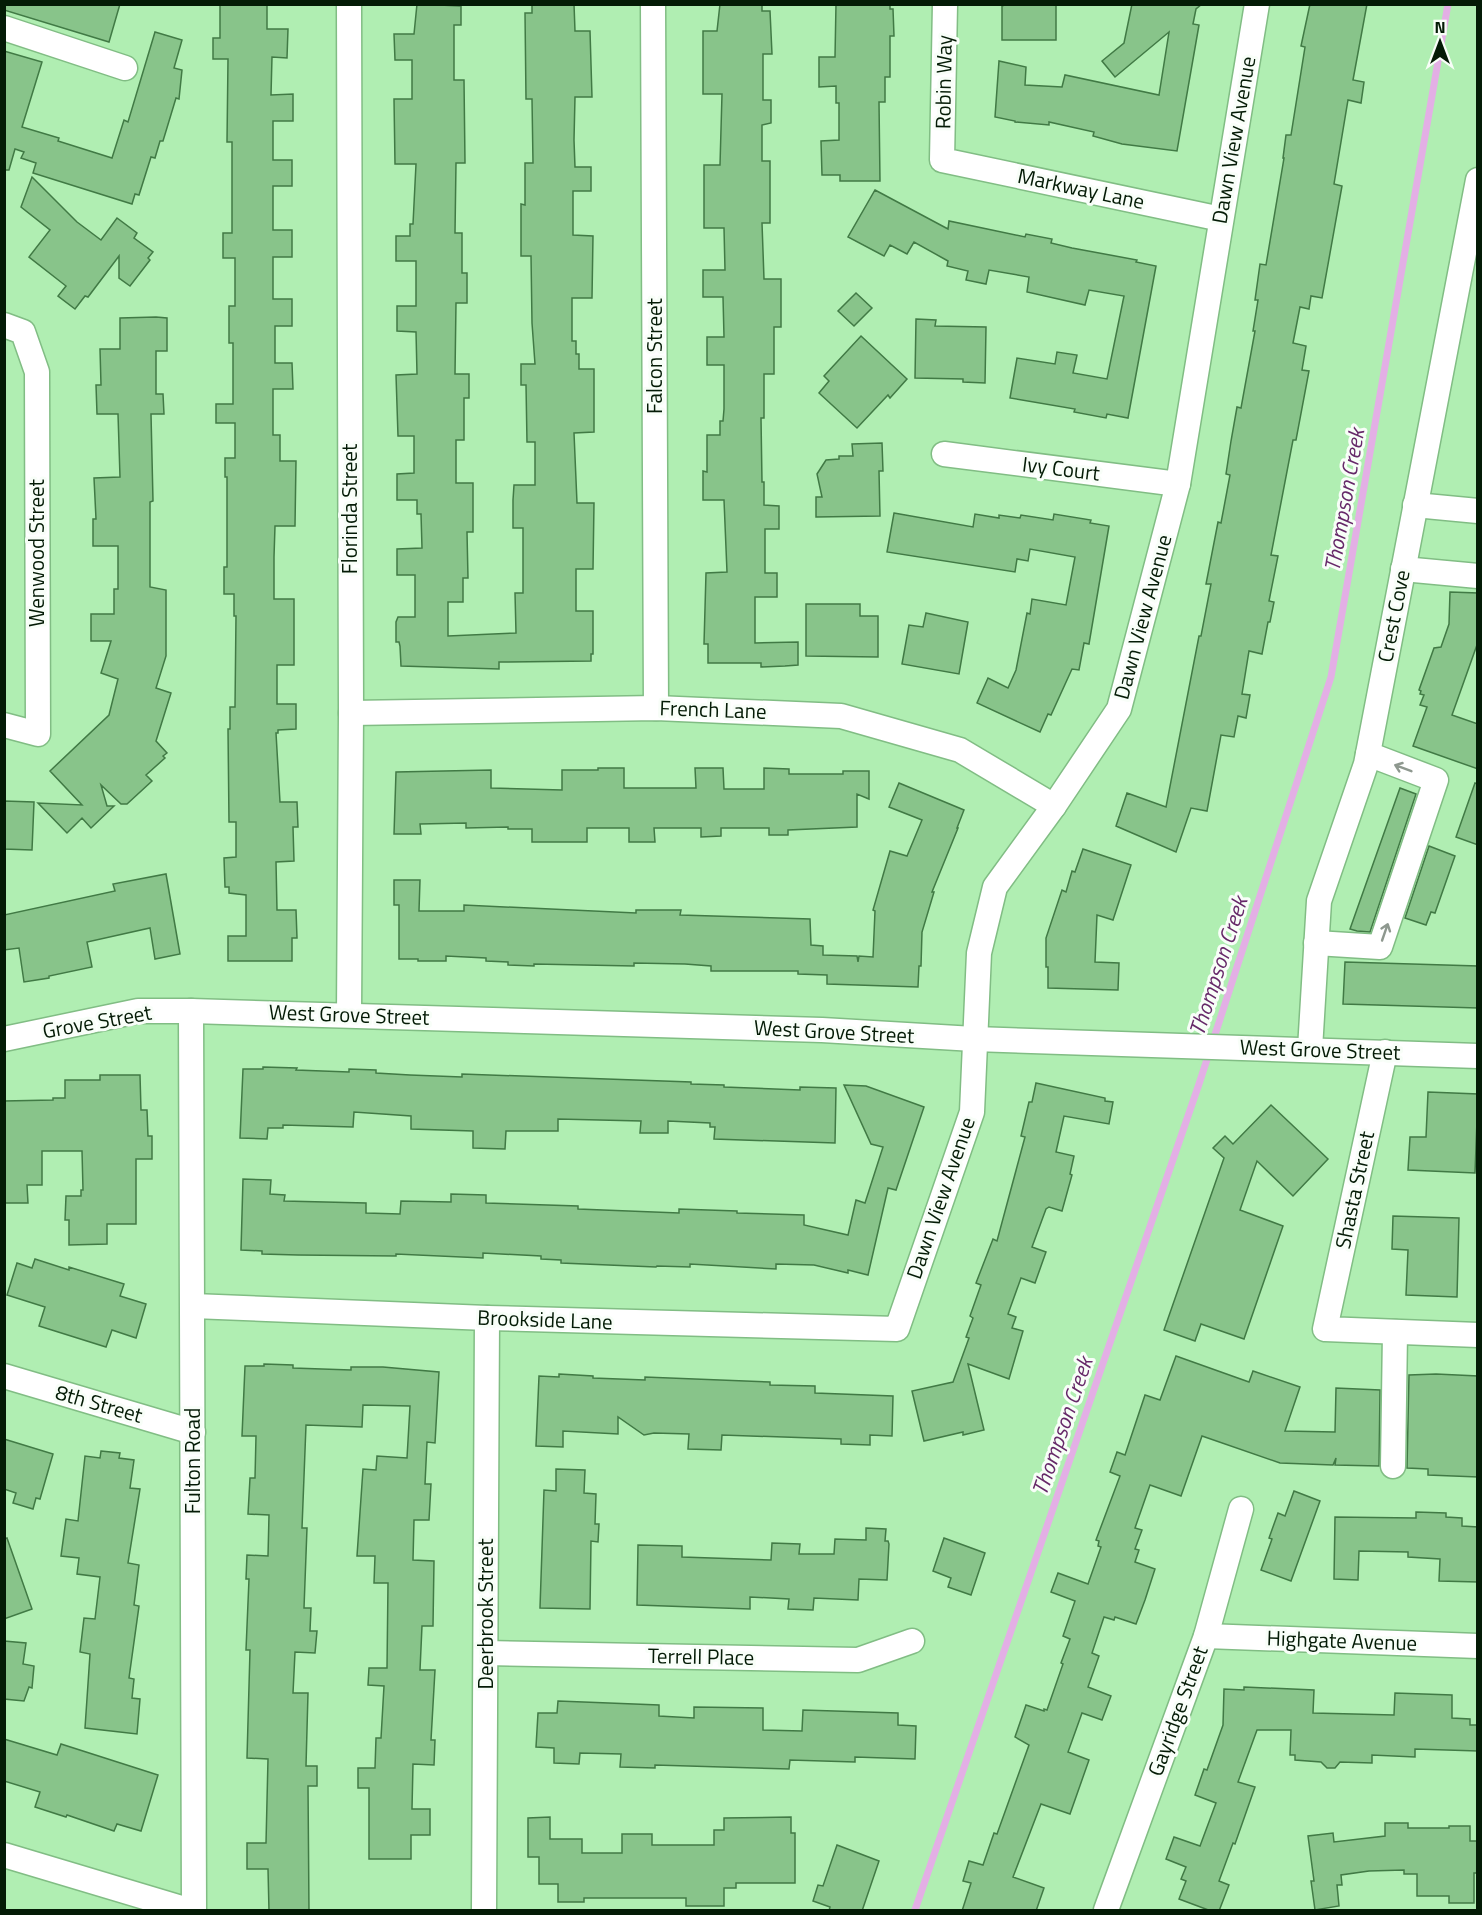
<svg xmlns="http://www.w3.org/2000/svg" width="1482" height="1915" viewBox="0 0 1482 1915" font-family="'Titillium Web',sans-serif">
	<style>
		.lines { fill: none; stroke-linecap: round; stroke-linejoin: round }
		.stream { stroke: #e3afe5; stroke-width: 7 }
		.building { fill: #88c48a; stroke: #417a45; stroke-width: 1.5 }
		.minor-casing { stroke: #81bd84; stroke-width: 27 }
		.minor { stroke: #fff; stroke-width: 24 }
		.oneway { stroke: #8e988f }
		.labels { text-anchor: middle; stroke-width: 6; stroke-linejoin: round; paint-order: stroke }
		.street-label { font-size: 21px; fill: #041b06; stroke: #f8fef8 }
		.water-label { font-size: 22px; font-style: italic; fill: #662969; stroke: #f8fef8 }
	</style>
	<rect width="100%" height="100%" fill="#b0eeb2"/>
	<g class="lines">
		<polyline class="stream" points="915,1910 1199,1084 1331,677 1448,4"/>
	</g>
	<g class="building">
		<polygon points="4,4 120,4 109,42 4,10"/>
		<polygon points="220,4 267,4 267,29 288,29 287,58 272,57 271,95 293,94 293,121 273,121 273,160 292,160 292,186 273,186 273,230 292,230 292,257 273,257 273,299 292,299 292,326 275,326 275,363 292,363 293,389 273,389 273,435 280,435 280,461 296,461 295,526 275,526 274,557 274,599 294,599 294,665 277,665 277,704 296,704 296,729 278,730 278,733 276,733 280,802 297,802 298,827 293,827 294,861 276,862 277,910 296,910 297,938 292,938 292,961 228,961 228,936 246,936 246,895 229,893 229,887 225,887 224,858 236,857 236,822 229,822 228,729 230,729 230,707 235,707 236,616 234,616 234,594 224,594 224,567 227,567 227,477 225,477 225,458 235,458 235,423 216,423 216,404 233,404 233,343 229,343 229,306 235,306 235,258 223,258 223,233 232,233 232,142 227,142 228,59 213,59 213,38 220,38"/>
		<polygon points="417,4 461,6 461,25 454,25 454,80 464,80 465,163 456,163 455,233 462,233 462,273 467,273 467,303 456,303 455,374 469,374 469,398 464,398 464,440 456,440 456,483 473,483 473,532 467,532 468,578 463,578 463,602 448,602 448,636 516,633 515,593 523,593 523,528 513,528 513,500 514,485 535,485 535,442 527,442 526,385 521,385 521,364 535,364 532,323 531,256 521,256 521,204 525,205 525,163 533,163 532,99 526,99 525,13 532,13 532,4 574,4 575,31 590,31 592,97 575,97 574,140 575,167 591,167 591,191 573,191 573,235 593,236 592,298 572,298 572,341 576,341 576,354 579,354 579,369 594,369 594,432 574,433 577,503 594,503 593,569 576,569 576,611 593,611 593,654 591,654 591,661 499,662 499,669 401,666 400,646 399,642 396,642 396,622 398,617 415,617 415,575 397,575 397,549 422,548 421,514 417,514 417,500 397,500 397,474 414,473 414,436 398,436 396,375 417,374 416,332 397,331 397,306 416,306 416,261 396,261 396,236 410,236 410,224 413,224 416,164 395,164 394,99 412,99 412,60 395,60 394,34 414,34"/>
		<polygon points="720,4 762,4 762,11 770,11 772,54 763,54 763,100 771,100 771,123 762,125 762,161 770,161 770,223 762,223 764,279 781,279 781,327 774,327 774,374 764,374 764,418 761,418 762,482 764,482 764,505 779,506 779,529 765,529 765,573 777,573 777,597 755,597 755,643 798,642 798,665 785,666 761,667 761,663 708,663 708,644 704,644 706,573 727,572 724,500 703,500 703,471 707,472 707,435 720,435 720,421 723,421 724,409 724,365 707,365 707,337 724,337 723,297 703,297 703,270 725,270 724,228 704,228 704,165 720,165 722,94 703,94 703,31 717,31"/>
		<polygon points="836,4 890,4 890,9 893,9 894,36 890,36 890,77 885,77 885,102 879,102 880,181 840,181 840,175 822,175 821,141 839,140 839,103 836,103 836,86 819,87 819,57 835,57"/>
		<polygon points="1007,4 1056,4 1056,40 1002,40 1002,6"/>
		<polygon points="1132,4 1202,4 1196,9 1193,24 1199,25 1177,151 1122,144 1093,136 1094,132 1049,122 1049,125 1015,122 1015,121 995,117 999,61 1026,67 1025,85 1062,87 1065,75 1159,95 1169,32 1115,77 1102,61 1124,43"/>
		<polygon points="1310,4 1367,4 1353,80 1364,82 1361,103 1348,100 1334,184 1342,186 1322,298 1311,296 1309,309 1300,307 1293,343 1306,346 1302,370 1309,371 1296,440 1293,440 1271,555 1278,556 1269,601 1274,602 1270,622 1268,622 1262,654 1249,651 1242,694 1250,695 1246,718 1238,716 1234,737 1221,735 1207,811 1191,808 1176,852 1116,826 1127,793 1166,807 1199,636 1201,636 1211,584 1206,584 1218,522 1221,523 1230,475 1226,474 1231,441 1237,407 1241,408 1255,331 1253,331 1258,300 1255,300 1260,264 1266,265 1284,158 1283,158 1286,135 1291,135 1305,47 1301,46"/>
		<polygon points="155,32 182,40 174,68 182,70 179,99 176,98 163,141 160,141 155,158 151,157 139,195 135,194 132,204 33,173 36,163 21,158 24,152 15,149 9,170 4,170 4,51 42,62 22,127 59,138 58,141 112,158 124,120 128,122"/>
		<polygon points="32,177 77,222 101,240 117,218 137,233 134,238 153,252 148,258 150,260 130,286 119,278 119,256 88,297 85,296 75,309 58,296 66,286 29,257 50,230 21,207"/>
		<polygon points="875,190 948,229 949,221 1025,237 1026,234 1052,239 1051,243 1072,248 1137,260 1136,262 1156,266 1128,418 1107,414 1106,418 1074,412 1075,409 1010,398 1017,358 1055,364 1057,352 1077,355 1073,373 1107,379 1124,296 1089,290 1085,305 1027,292 1029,277 989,270 986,284 966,280 968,271 947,266 948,261 914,242 907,254 890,245 884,256 848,237"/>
		<polygon points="856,293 872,308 854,326 838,311"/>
		<polygon points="156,317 167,318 167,351 156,351 156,394 163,394 164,414 151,414 153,501 150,502 150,587 166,590 166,656 156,688 171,693 156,741 167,753 163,756 165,758 146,775 152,781 127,804 121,804 101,785 107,806 114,806 91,828 82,818 67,833 38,803 82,805 50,771 109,715 118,679 101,673 111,641 91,641 91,614 114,614 114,589 118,589 118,546 93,546 93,519 96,519 94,478 120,477 118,414 97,414 96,385 101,385 100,349 120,349 120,318"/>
		<polygon points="916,319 936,320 935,326 986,327 985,383 963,382 963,379 915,378"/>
		<polygon points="861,336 907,379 890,398 888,395 857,428 819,393 829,381 824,376"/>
		<polygon points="882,443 883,471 879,471 880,516 816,517 816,497 822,497 817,474 826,460 839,459 839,456 853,456 852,444"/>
		<polygon points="894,513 973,527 975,514 999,518 999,515 1020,518 1021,515 1053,520 1054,514 1091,520 1090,523 1109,526 1089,644 1084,643 1079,670 1072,669 1051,715 1048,714 1040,732 977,703 988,678 1008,688 1016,670 1027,613 1030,614 1032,599 1066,605 1075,557 1030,549 1028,561 1017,559 1015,572 887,552"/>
		<polygon points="1450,592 1478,593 1478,642 1452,715 1478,724 1478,769 1413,746 1427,707 1420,705 1424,695 1420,694 1421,691 1419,690 1434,648 1441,647 1449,624"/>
		<polygon points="806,604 860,604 860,616 878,616 878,657 806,656"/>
		<polygon points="926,613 968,622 959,674 902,664 909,625 923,627"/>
		<polygon points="598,768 624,768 624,788 696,788 695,768 723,768 724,789 764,789 764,768 789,769 789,774 843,774 843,771 869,771 869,799 857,794 857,827 788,830 788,835 769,835 769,828 721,828 721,836 701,837 701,828 654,828 655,842 629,842 629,828 587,828 587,842 532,842 532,829 508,829 508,827 466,828 466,823 420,824 421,834 394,834 396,772 491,770 491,788 562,790 562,770 598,770"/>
		<polygon points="899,783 964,810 957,828 958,828 932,892 934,892 922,932 921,966 919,966 918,987 827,984 827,975 798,974 798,971 711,971 711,966 685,964 634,963 634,966 534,964 534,966 508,965 508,962 486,961 486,958 446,956 446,961 418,961 418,959 399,959 399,905 394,905 394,880 420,880 419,911 464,911 464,905 636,913 636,910 681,910 680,915 810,919 811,945 823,946 823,955 857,956 858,962 859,956 873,957 875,911 873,910 890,851 907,856 922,820 889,807"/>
		<polygon points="1475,783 1478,784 1478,845 1456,837"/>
		<polygon points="1400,788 1416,794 1370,932 1357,931 1350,929"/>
		<polygon points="4,801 34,802 32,850 4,849"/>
		<polygon points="1429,846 1455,856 1435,913 1431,912 1426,925 1405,918"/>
		<polygon points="1083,849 1131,865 1113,920 1097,915 1095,962 1119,963 1118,990 1048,988 1048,967 1046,967 1046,938 1062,890 1066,892 1072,871 1075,872"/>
		<polygon points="166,874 180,954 155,959 150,928 87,942 92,967 49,976 49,978 24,982 19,948 4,950 4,915 115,891 113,884"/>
		<polygon points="1345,962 1478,966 1478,1008 1343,1004"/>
		<polygon points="263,1067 297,1068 296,1070 349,1072 349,1069 376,1070 376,1073 410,1075 462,1077 462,1074 691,1082 691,1084 724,1085 724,1087 800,1090 800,1087 836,1088 835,1143 714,1139 715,1127 710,1127 710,1123 668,1121 668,1133 640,1133 641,1121 558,1119 558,1131 506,1131 505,1149 473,1148 473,1131 411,1129 411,1116 354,1112 353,1127 283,1125 283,1128 268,1128 267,1139 240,1138 243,1069 263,1069"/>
		<polygon points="100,1075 140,1075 141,1110 147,1110 148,1136 152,1136 152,1159 136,1159 136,1224 107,1224 107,1244 69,1245 69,1220 65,1220 66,1196 81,1196 81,1190 83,1190 82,1151 42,1151 42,1185 27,1185 28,1203 4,1203 4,1101 53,1100 53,1098 65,1098 65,1080 100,1080"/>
		<polygon points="1036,1083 1105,1098 1105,1101 1113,1102 1109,1124 1064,1116 1056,1152 1074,1156 1070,1174 1072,1175 1062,1211 1049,1207 1046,1209 1032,1247 1046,1252 1035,1283 1021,1278 1008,1314 1016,1317 1012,1328 1023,1331 1009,1379 968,1364 984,1430 963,1435 963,1432 924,1441 912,1391 953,1382 969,1338 966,1337 973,1318 970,1316 981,1285 976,1283 993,1239 997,1241 1025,1137 1021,1136 1029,1102 1032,1102"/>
		<polygon points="844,1085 866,1086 924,1107 896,1190 888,1188 868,1275 848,1270 848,1273 814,1265 776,1264 776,1269 690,1264 690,1267 657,1266 656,1267 561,1263 561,1260 541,1259 541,1256 483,1253 483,1258 396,1254 396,1256 298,1255 262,1254 262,1251 241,1250 243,1179 271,1180 270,1194 285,1195 284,1201 366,1203 366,1213 400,1214 401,1201 451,1202 451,1194 486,1195 486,1203 578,1206 578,1209 679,1213 679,1209 737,1211 737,1213 804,1215 804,1225 848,1235 856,1200 865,1203 883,1147 871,1144"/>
		<polygon points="1428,1092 1478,1094 1475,1173 1408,1170 1410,1137 1426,1137"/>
		<polygon points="1271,1105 1328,1159 1293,1196 1257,1161 1240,1210 1283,1226 1244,1339 1201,1324 1195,1341 1164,1330 1224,1158 1213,1148 1225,1136 1233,1144"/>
		<polygon points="1393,1216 1459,1218 1457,1297 1406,1295 1408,1250 1392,1249"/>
		<polygon points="35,1259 69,1270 69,1267 124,1284 120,1296 146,1304 136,1338 112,1330 106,1347 39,1326 45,1307 7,1295 17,1263 32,1268"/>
		<polygon points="1176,1356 1249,1382 1253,1371 1300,1387 1285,1431 1335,1432 1336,1388 1380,1390 1379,1466 1335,1465 1336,1458 1333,1465 1280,1463 1202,1436 1181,1496 1150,1485 1135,1528 1142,1530 1135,1549 1139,1550 1135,1562 1155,1569 1145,1600 1136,1624 1115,1617 1114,1620 1104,1617 1092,1653 1099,1656 1088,1687 1111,1696 1102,1720 1082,1713 1068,1752 1089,1760 1070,1814 1041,1804 1013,1877 1044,1888 1036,1911 962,1911 971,1883 963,1881 969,1861 983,1865 994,1833 997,1834 1029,1745 1015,1737 1026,1705 1044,1711 1044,1709 1047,1710 1063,1664 1061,1663 1070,1639 1063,1636 1075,1601 1051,1592 1058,1573 1088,1584 1101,1547 1098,1546 1099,1541 1096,1540 1120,1476 1110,1472 1117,1452 1125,1455 1145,1395 1160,1400"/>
		<polygon points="264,1364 293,1365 293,1368 351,1370 351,1367 383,1367 439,1372 435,1443 427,1442 425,1484 431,1484 429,1520 414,1520 413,1560 434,1561 433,1626 422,1626 420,1670 435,1670 431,1740 435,1740 434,1765 413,1764 412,1809 430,1809 430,1835 411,1835 411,1859 369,1859 369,1788 358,1788 358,1768 375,1768 376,1738 381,1738 384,1686 368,1685 369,1668 387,1668 388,1583 374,1583 375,1556 357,1556 363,1469 376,1470 377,1456 407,1458 410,1406 363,1405 362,1427 306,1425 302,1528 307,1528 304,1608 311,1608 310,1631 317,1631 315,1653 295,1652 293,1693 308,1693 306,1766 317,1766 317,1786 308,1786 309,1911 269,1911 268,1869 247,1869 247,1843 266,1843 268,1759 247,1758 250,1650 246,1650 249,1579 246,1579 247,1555 268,1556 269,1515 248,1514 250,1478 255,1478 256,1436 242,1436 245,1366 264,1366"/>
		<polygon points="559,1374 593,1376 593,1378 645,1380 645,1377 770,1382 770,1385 815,1386 815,1393 893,1396 892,1436 870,1435 870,1445 841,1444 841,1439 722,1435 721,1450 688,1449 689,1434 654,1433 644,1435 618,1417 618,1434 563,1431 563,1447 536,1446 539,1376 559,1377"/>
		<polygon points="1436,1374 1478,1376 1478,1477 1428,1475 1428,1469 1407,1468 1409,1375"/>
		<polygon points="4,1439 53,1454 40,1499 36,1498 33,1509 13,1503 16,1493 4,1489"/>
		<polygon points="101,1451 120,1453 119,1458 134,1460 130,1488 140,1489 128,1563 139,1565 134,1605 139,1606 129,1678 134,1679 132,1698 140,1699 137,1734 85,1728 90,1654 80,1652 84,1618 95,1619 100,1577 77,1574 79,1558 61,1556 66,1519 78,1521 85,1456 100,1458"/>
		<polygon points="556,1469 585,1470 584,1493 596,1494 595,1524 599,1524 598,1542 591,1541 590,1609 540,1608 544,1490 556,1491"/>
		<polygon points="1294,1491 1320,1501 1291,1581 1261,1570 1272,1539 1269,1538 1278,1513 1285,1516"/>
		<polygon points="1416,1512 1446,1513 1446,1517 1462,1518 1462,1526 1478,1527 1478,1582 1439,1581 1440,1559 1408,1557 1408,1552 1359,1551 1358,1580 1334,1579 1335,1517 1416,1518"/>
		<polygon points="866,1528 886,1529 885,1541 888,1541 889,1544 887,1580 859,1579 858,1600 814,1598 813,1610 788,1609 789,1599 750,1597 750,1609 637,1605 638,1545 682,1546 682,1557 771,1560 772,1543 800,1544 799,1554 834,1554 835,1539 866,1540"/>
		<polygon points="7,1538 32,1609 4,1619 4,1539"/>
		<polygon points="944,1538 985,1553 971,1595 948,1587 951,1578 933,1571"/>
		<polygon points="4,1641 26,1643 23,1664 34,1666 32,1688 29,1687 24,1701 4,1699"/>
		<polygon points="1244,1687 1314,1690 1313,1713 1394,1715 1395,1693 1452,1695 1452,1718 1470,1719 1470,1725 1478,1725 1478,1751 1415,1749 1415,1757 1372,1755 1372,1763 1340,1762 1335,1768 1327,1768 1321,1762 1295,1760 1295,1755 1290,1755 1291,1730 1257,1730 1238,1782 1255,1787 1235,1844 1233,1843 1219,1881 1229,1885 1219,1911 1211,1911 1179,1899 1186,1881 1181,1879 1186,1867 1166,1859 1174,1837 1200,1846 1216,1803 1195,1795 1204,1769 1207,1770 1223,1725 1224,1689 1244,1690"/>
		<polygon points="558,1701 659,1705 659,1716 694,1718 694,1707 763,1708 763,1730 802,1731 803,1710 898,1713 898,1725 916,1726 915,1759 855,1757 855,1762 790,1760 789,1769 655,1765 655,1768 620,1767 621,1754 580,1753 579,1764 554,1763 554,1748 536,1747 538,1713 557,1713"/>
		<polygon points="4,1739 57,1755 61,1744 158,1775 141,1831 117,1824 114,1831 67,1815 66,1817 35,1807 40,1792 4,1781"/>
		<polygon points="550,1817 550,1839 582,1839 582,1853 622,1853 622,1834 652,1834 652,1845 714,1845 714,1830 724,1830 724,1818 791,1817 791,1833 795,1833 795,1883 736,1883 736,1888 724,1888 724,1906 686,1906 686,1898 584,1898 584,1902 558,1902 558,1884 539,1884 539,1857 528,1857 528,1818"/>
		<polygon points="1385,1823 1408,1823 1408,1828 1449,1828 1449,1826 1470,1826 1470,1841 1478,1841 1478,1873 1474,1873 1474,1903 1449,1903 1449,1896 1417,1896 1417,1874 1404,1874 1404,1870 1369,1871 1341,1875 1342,1885 1337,1885 1339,1906 1315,1910 1311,1881 1314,1881 1308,1836 1333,1833 1334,1842 1385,1836"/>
		<polygon points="837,1845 879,1861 862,1911 829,1911 830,1907 813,1901 818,1885 823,1886"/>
	</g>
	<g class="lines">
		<defs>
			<g id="minor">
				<polyline points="653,4 656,708"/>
				<polyline points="945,4 942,160 1221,219"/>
				<polyline points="4,28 125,68"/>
				<polyline points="4,325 23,332 37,372 38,734 4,725"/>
				<polyline points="944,454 1178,484"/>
				<polyline points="1415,505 1478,511"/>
				<polyline points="1403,569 1478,576"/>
				<polyline points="351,713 656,708 841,716 960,750 1054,806"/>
				<polyline points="1316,943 1380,947 1436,780 1368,754"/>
				<polyline points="191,1011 194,1910"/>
				<polyline points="349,1014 351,713 349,4"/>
				<polyline points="4,1039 138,1011 191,1011 822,1030 974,1039 1478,1056"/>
				<polyline points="1310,1049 1319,901 1366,764 1478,180"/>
				<polyline points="1385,1052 1325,1329 1478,1335"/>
				<polyline points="193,1306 487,1318 897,1329 972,1112 979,953 995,887 1054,806 1119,709 1178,484 1257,4"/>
				<polyline points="4,1376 193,1432"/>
				<polyline points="1393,1466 1395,1332"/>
				<polyline points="1206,1636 1478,1646"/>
				<polyline points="486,1653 858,1660 912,1641"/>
				<polyline points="4,1855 188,1910"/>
				<polyline points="484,1910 487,1318"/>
				<polyline points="1106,1910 1206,1636 1241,1509"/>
			</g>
		</defs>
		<use href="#minor" class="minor-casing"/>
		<use href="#minor" class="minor"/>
	</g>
	<defs><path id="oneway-shaft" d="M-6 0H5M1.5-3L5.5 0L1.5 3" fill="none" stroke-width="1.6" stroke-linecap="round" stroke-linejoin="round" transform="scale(1.5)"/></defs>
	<g class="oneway">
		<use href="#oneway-shaft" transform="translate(1403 768) rotate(-159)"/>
		<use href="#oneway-shaft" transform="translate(1385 932) rotate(-71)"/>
	</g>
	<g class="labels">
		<g class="street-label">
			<text transform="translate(944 82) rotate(-89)" y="7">Robin Way</text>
			<text transform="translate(1234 140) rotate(-80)" y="7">Dawn View Avenue</text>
			<text transform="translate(1081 189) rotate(12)" y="7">Markway Lane</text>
			<text transform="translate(655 356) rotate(-90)" y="7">Falcon Street</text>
			<text transform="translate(1061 469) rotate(7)" y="7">Ivy Court</text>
			<text transform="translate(350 509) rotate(-90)" y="7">Florinda Street</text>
			<text transform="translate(37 553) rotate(-90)" y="7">Wenwood Street</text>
			<text transform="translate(1394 616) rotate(-79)" y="7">Crest Cove</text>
			<text transform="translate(1143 617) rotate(-75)" y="7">Dawn View Avenue</text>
			<text transform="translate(713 710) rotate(2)" y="7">French Lane</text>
			<text transform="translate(349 1015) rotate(2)" y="7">West Grove Street</text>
			<text transform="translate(97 1022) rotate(-10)" y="7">Grove Street</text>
			<text transform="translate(834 1032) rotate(3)" y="7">West Grove Street</text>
			<text transform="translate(1320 1050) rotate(2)" y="7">West Grove Street</text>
			<text transform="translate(1355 1190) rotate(-78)" y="7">Shasta Street</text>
			<text transform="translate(941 1198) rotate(-71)" y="7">Dawn View Avenue</text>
			<text transform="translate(545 1320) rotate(2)" y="7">Brookside Lane</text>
			<text transform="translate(99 1404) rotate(16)" y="7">8th Street</text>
			<text transform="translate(193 1461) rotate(-90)" y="7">Fulton Road</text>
			<text transform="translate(486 1614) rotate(-90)" y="7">Deerbrook Street</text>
			<text transform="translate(1342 1641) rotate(2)" y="7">Highgate Avenue</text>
			<text transform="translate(701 1657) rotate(1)" y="7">Terrell Place</text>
			<text transform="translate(1178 1711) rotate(-70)" y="7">Gayridge Street</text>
		</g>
		<g class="water-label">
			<text transform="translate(1344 500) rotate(-80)" y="8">Thompson Creek</text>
			<text transform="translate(1218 966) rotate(-72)" y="8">Thompson Creek</text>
			<text transform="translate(1062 1426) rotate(-71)" y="8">Thompson Creek</text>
		</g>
	</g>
	<rect width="1482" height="1915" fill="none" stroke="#041b06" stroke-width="12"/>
	<g transform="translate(1440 42)" stroke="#f8fef8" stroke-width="4.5" paint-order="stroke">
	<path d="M0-4.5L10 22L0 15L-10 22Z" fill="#041b06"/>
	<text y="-9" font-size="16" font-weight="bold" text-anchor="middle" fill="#041b06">N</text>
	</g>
</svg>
